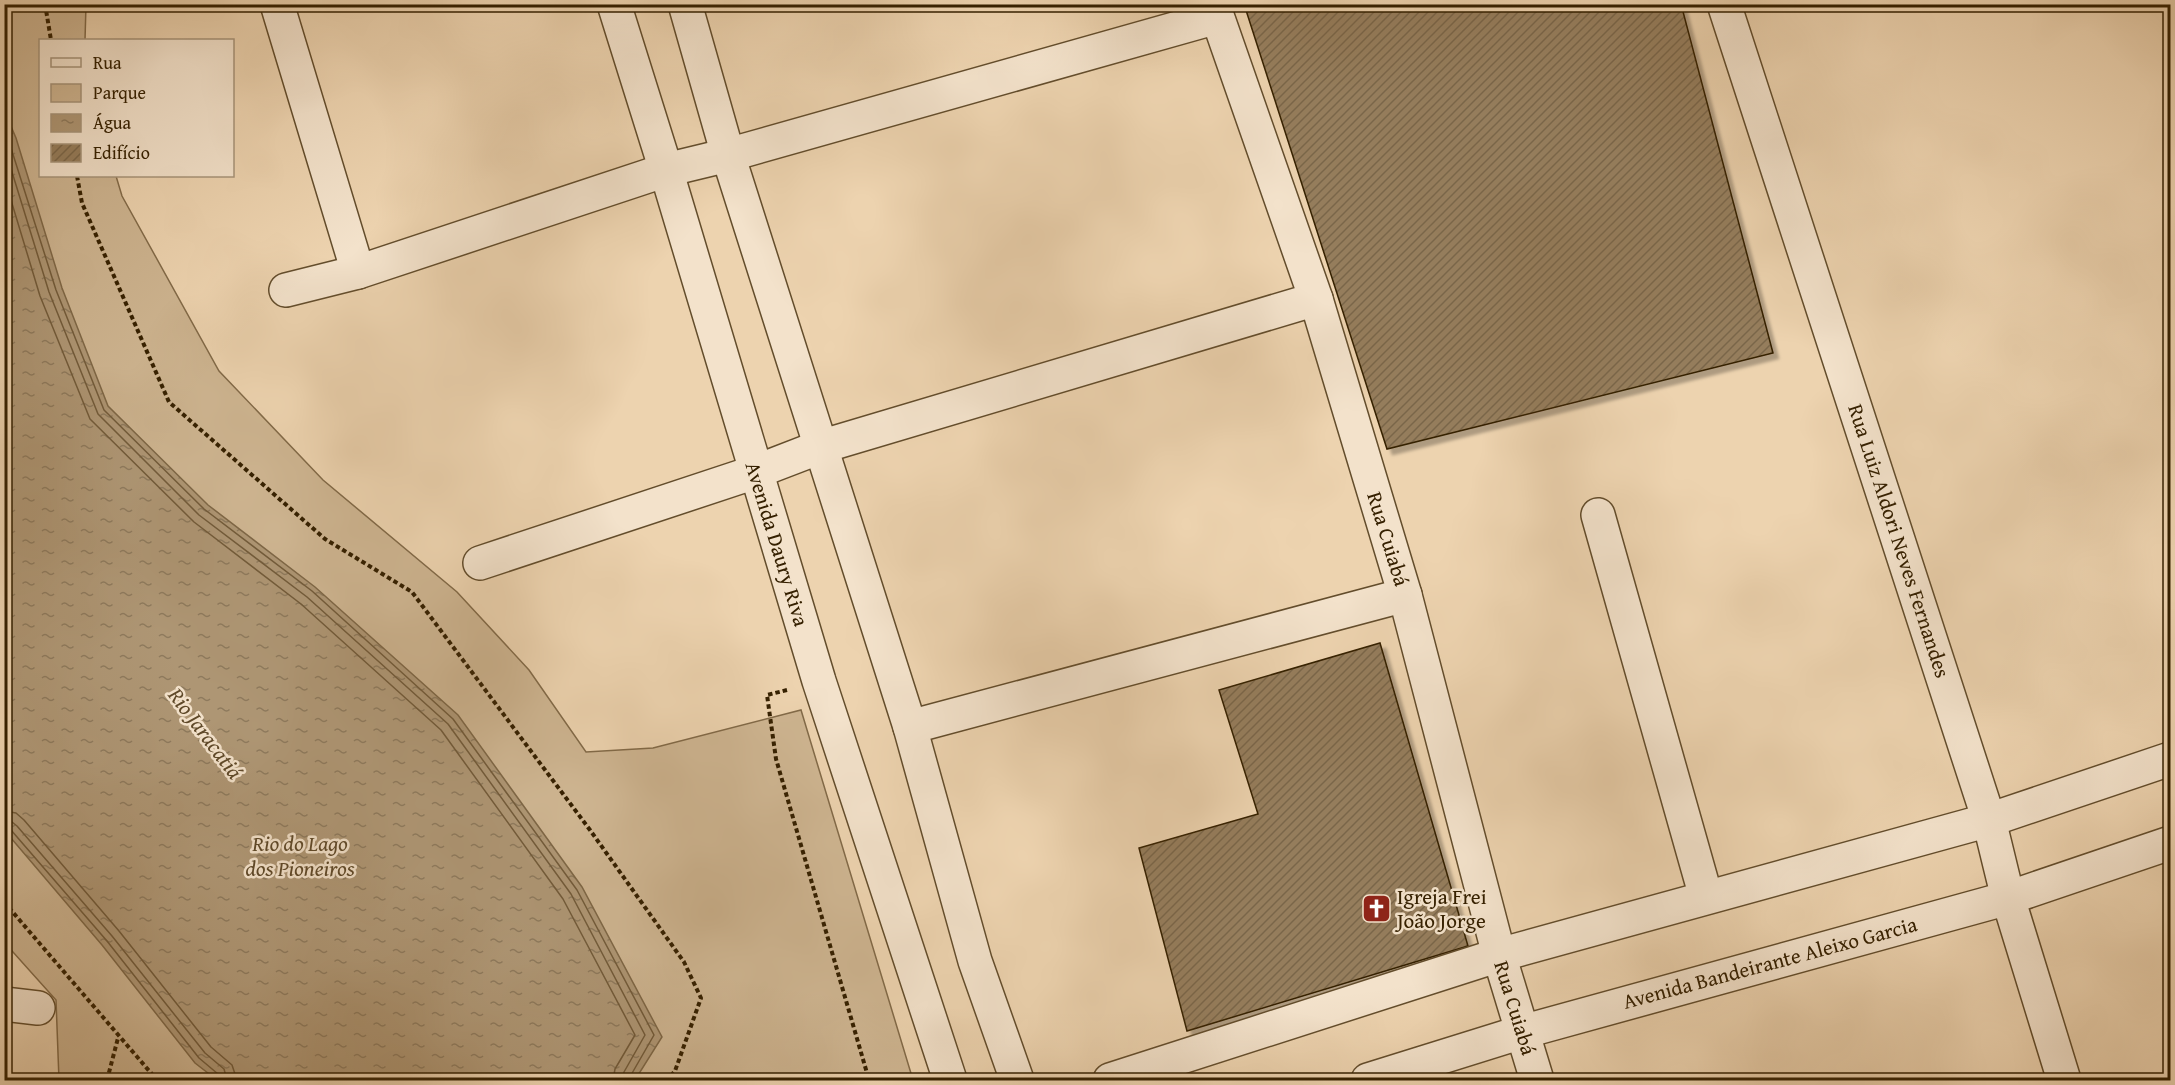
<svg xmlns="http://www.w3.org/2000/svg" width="2175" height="1085" viewBox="0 0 2175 1085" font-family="'Gentium Book Plus',serif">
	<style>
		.park { fill: #ceb591; stroke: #826a48; stroke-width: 1.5 }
		.water { fill: url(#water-ripples); stroke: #7e6746; stroke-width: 1.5 }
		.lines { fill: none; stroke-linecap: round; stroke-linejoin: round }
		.shore { stroke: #725b3a; stroke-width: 1.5 }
		.building { fill: url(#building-hatch); stroke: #352000; stroke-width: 1.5; filter: url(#shadow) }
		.minor-casing { stroke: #634d2c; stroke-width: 36 }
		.path { stroke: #352000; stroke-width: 4; stroke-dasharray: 4.5 3; stroke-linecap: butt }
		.minor { stroke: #f3e2cb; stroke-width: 33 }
		.labels { text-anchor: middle; stroke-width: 5; stroke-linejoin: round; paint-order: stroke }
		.street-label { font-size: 21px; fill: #352000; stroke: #f3e2cb }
		.poi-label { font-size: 21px; fill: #352000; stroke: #f3e2cb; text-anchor: start }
		.water-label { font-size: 22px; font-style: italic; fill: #5f4929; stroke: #f3e2cb }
	</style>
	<defs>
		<pattern id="water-ripples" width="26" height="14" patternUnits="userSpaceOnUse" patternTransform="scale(1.5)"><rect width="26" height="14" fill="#ae9674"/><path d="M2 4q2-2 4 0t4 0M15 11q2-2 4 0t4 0" fill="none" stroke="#8e7a5d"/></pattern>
		<pattern id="building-hatch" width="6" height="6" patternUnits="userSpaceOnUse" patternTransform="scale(1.5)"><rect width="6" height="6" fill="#957d5b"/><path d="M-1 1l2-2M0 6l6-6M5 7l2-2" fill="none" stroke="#7a6649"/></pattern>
		<filter id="shadow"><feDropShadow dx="5.5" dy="5.5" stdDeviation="1.5" flood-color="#0004"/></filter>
	</defs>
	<rect width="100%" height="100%" fill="#edd3af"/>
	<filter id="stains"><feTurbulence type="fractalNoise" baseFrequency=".00333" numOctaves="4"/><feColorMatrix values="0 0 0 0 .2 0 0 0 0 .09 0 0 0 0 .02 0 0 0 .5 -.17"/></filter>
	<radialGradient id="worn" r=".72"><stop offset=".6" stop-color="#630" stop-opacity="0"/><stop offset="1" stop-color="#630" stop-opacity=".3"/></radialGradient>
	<polygon class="park" points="4,5 86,5 85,40 40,40 40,176 116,176 122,196 219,371 323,480 457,592 529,670 586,752 653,748 801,710 913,1080 59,1080 56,1000 4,942"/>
	<polygon class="water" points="4,110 16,138 62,288 108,406 208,505 315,587 458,715 582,887 662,1037 635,1080 217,1080 195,1063 102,945 5,831"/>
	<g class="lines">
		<g class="shore">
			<polyline points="4,126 56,290 104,410 204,509 312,591 453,719 577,890 654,1035 631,1075 630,1080"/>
			<polyline points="4,146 49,292 98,414 199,515 307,597 448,724 571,894 645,1035 624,1072 622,1080"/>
			<polyline points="4,177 40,296 90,419 194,522 301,604 441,730 563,899 635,1035 615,1069 613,1080"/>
			<polyline points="4,811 16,813 24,820 119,931 211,1047 232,1065 237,1080"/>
			<polyline points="4,820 12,822 17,826 112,936 205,1053 224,1069 227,1080"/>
			<polyline points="4,828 11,830 107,941 199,1058 218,1074 220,1080"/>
		</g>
	</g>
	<g class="building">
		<polygon points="1244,4 1681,4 1773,353 1387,449"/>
		<polygon points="1380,643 1468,946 1187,1031 1139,848 1258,814 1219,690"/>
	</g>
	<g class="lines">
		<defs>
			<g id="minor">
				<polyline points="277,4 358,272"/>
				<polyline points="614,4 666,170 819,681 950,1080"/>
				<polyline points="685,4 728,155 910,727 975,961 1017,1080"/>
				<polyline points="1213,4 1316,299 1405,595 1499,955 1537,1080"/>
				<polyline points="1724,4 1989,820 2008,898 2064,1080"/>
				<polyline points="286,290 358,272 666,170 728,155 1217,17"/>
				<polyline points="1598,515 1706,897"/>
				<polyline points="480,563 755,472 820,447 1316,299"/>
				<polyline points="910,727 1405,595"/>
				<polyline points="4,1004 38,1008"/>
				<polyline points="1110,1080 1499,955 1989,820 2170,759"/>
				<polyline points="1368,1080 1522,1032 2008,898 2170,843"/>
			</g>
		</defs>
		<use href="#minor" class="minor-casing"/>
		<g class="path">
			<polyline points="45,4 51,40"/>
			<polyline points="77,176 82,203 169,402 325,539 412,592 590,830 684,962 701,998 675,1071 667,1080"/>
			<polyline points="787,690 767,695 776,759 869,1080"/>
			<polyline points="4,902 157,1080"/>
			<polyline points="107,1080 118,1038"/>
		</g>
		<use href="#minor" class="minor"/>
	</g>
	<defs>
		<symbol id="church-square" viewBox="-11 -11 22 22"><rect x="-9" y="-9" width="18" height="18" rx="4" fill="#8f2418" stroke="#f3e2cb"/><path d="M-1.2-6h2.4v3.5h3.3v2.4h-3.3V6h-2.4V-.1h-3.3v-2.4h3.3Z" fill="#fff"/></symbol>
	</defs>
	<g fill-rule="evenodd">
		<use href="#church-square" x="1360" y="892" width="33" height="33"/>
	</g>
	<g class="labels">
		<g class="street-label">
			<text transform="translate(1388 539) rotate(73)" y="7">Rua Cuiabá</text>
			<text transform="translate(1899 541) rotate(72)" y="7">Rua Luiz Aldori Neves Fernandes</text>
			<text transform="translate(777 544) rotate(73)" y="7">Avenida Daury Riva</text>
			<text transform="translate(1770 963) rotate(-15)" y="7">Avenida Bandeirante Aleixo Garcia</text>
			<text transform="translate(1515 1008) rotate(73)" y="7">Rua Cuiabá</text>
		</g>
		<g class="poi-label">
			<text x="1397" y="904">Igreja Frei<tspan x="1397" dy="24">João Jorge</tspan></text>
		</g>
		<g class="water-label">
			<text transform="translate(206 733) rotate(53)" y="8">Rio Jaracatiá</text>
			<text x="300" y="851">Rio do Lago<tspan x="300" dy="25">dos Pioneiros</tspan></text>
		</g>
	</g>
	<rect width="2175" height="1085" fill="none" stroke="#edd3af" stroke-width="24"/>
	<rect x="6" y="6" width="2163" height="1073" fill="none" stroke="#352000" stroke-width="3"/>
	<rect x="12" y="12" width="2151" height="1061" fill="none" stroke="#352000" stroke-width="1.5"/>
	<rect x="39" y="39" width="195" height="138" fill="#f3e2cb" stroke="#a7947a" stroke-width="1.5"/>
	<rect x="51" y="58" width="30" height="9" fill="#f3e2cb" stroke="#a7947a" stroke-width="1.5"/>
	<text x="93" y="69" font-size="18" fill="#352000">Rua</text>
	<rect x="51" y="84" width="30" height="18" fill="#ceb591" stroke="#a7947a" stroke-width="1.5"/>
	<text x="93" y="99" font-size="18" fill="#352000">Parque</text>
	<rect x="51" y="114" width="30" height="18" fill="url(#water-ripples)" stroke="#a7947a" stroke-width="1.5"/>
	<text x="93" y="129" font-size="18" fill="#352000">Água</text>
	<rect x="51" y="144" width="30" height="18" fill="url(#building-hatch)" stroke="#a7947a" stroke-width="1.5"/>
	<text x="93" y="159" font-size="18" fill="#352000">Edifício</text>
	<rect width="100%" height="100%" filter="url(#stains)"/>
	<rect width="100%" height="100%" fill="url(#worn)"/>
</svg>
